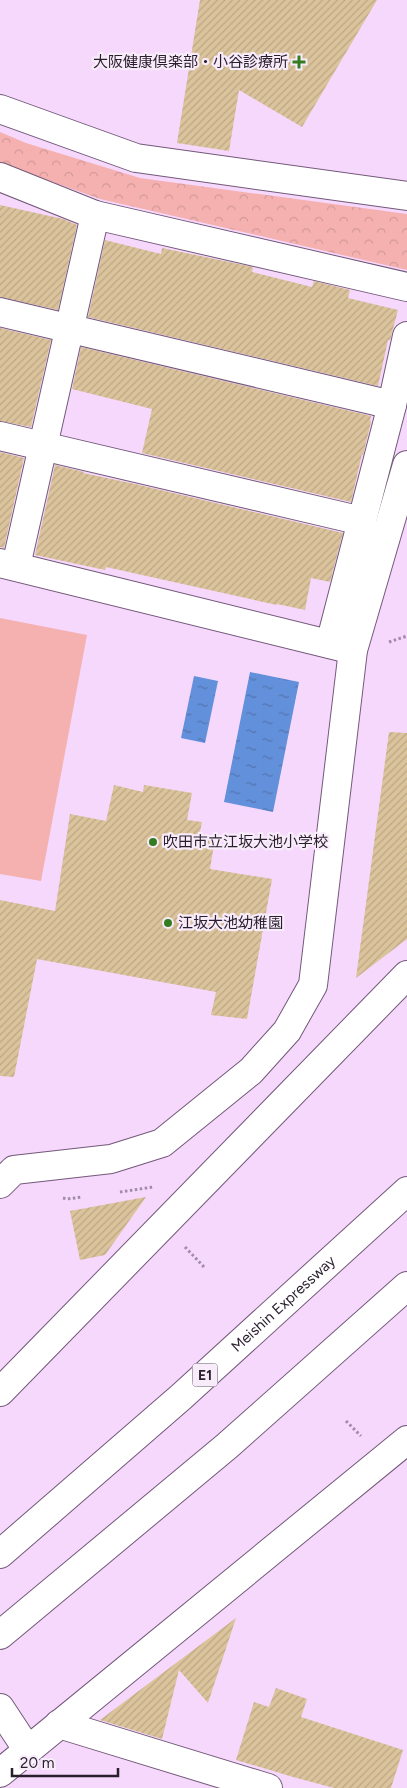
<svg xmlns="http://www.w3.org/2000/svg" width="407" height="1788" viewBox="0 0 407 1788" font-family="Figtree,'Noto Sans JP',sans-serif">
	<style>
		.green { fill: #f5b1b0 }
		.forest { fill: url(#forest-crowns) }
		.water { fill: url(#water-ripples) }
		.building { fill: url(#building-hatch) }
		.lines { fill: none; stroke-linecap: round; stroke-linejoin: round }
		.minor-casing { stroke: #735979; stroke-width: 30 }
		.highway-casing { stroke: #735979; stroke-width: 30 }
		.path { stroke: #a18ba6; stroke-width: 3; stroke-dasharray: 2.5 2.5; stroke-linecap: butt }
		.minor { stroke: #fff; stroke-width: 28 }
		.highway { stroke: #fff; stroke-width: 28 }
		.poi-dot { fill: #347c21; stroke: #f8ecfb; stroke-width: 2 }
		.labels { text-anchor: middle; stroke-width: 4.5; stroke-linejoin: round; paint-order: stroke }
		.shield { fill: #f8ecfb; stroke: #675c6a; stroke-width: 1 }
		.shield-label { font-size: 14px; font-weight: bold; fill: #291e2c }
		.poi-label { font-size: 15px; fill: #291e2c; stroke: #f8ecfb; text-anchor: start }
		.street-label { font-size: 15px; fill: #291e2c; stroke: #f8ecfb }
	</style>
	<defs>
		<pattern id="forest-crowns" width="20" height="18" patternUnits="userSpaceOnUse" patternTransform="scale(1.25)"><rect width="20" height="18" fill="#f5b1b0"/><path d="M2 6a3 3 0 1 1 6 0M12 15a3 3 0 1 1 6 0" fill="none" stroke="#d29898"/></pattern>
		<pattern id="water-ripples" width="26" height="14" patternUnits="userSpaceOnUse" patternTransform="scale(1.25)"><rect width="26" height="14" fill="#6390da"/><path d="M2 4q2-2 4 0t4 0M15 11q2-2 4 0t4 0" fill="none" stroke="#5275b1"/></pattern>
		<pattern id="building-hatch" width="6" height="6" patternUnits="userSpaceOnUse" patternTransform="scale(1.25)"><rect width="6" height="6" fill="#dbc39b"/><path d="M-1 1l2-2M0 6l6-6M5 7l2-2" fill="none" stroke="#bca786"/></pattern>
	</defs>
	<rect width="100%" height="100%" fill="#f6d8fd"/>
	<polygon class="green" points="0,618 87,635 41,881 0,874"/>
	<polygon class="forest" points="0,132 26,143 140,178 407,214 407,270 100,199 0,163"/>
	<g class="water">
		<polygon points="250,672 299,682 273,812 224,802"/>
		<polygon points="194,676 218,681 205,743 181,738"/>
	</g>
	<g class="building">
		<polygon points="200,0 377,0 302,127 239,90 229,151 177,143"/>
		<polygon points="0,205 63,219 77,225 58,310 0,297"/>
		<polygon points="105,240 161,254 162,248 253,267 252,272 312,287 314,281 350,290 348,298 398,310 390,340 388,340 378,386 88,317"/>
		<polygon points="0,328 51,340 31,427 0,421"/>
		<polygon points="81,347 371,416 370,420 371,422 363,455 362,454 351,502 142,453 152,409 72,389"/>
		<polygon points="0,452 24,458 4,548 0,547"/>
		<polygon points="55,465 84,472 83,473 135,484 343,533 330,582 311,578 305,610 277,604 277,605 106,567 105,570 35,555"/>
		<polygon points="389,732 407,733 407,939 356,978"/>
		<polygon points="114,785 143,792 144,785 192,793 187,820 202,822 199,836 215,838 210,869 272,879 247,1019 211,1015 216,992 37,959 14,1077 0,1076 0,900 55,911 70,814 106,821"/>
		<polygon points="146,1197 105,1255 80,1260 70,1211"/>
		<polygon points="236,1618 208,1703 179,1670 162,1739 100,1720"/>
		<polygon points="276,1688 307,1699 301,1717 403,1750 391,1788 334,1788 293,1777 236,1760 254,1702 269,1707"/>
	</g>
	<g class="lines">
		<defs>
			<g id="minor">
				<polyline points="0,109 136,158 407,196"/>
				<polyline points="0,177 95,215 407,287"/>
				<polyline points="0,312 392,405"/>
				<polyline points="0,436 362,521"/>
				<polyline points="0,563 353,650"/>
				<polyline points="16,566 95,215"/>
				<polyline points="330,644 392,405 407,336"/>
				<polyline points="0,1184 14,1170 111,1159 162,1143 251,1071 287,1031 313,985 353,650 407,465"/>
				<polyline points="0,1392 407,975"/>
				<polyline points="0,1708 27,1749"/>
				<polyline points="59,1724 268,1788"/>
				<polyline points="0,1773 407,1440"/>
			</g>
			<g id="highway">
				<path id="s1" d="M0,1554L181,1397L407,1191"/>
				<polyline points="0,1635 227,1446 407,1286"/>
			</g>
		</defs>
		<use href="#minor" class="minor-casing"/>
		<use href="#highway" class="highway-casing"/>
		<g class="path">
			<polyline points="389,642 407,636"/>
			<polyline points="120,1192 153,1187"/>
			<polyline points="63,1198 67,1199 82,1197"/>
			<polyline points="185,1247 205,1268"/>
			<polyline points="346,1421 361,1436"/>
		</g>
		<use href="#minor" class="minor"/>
		<use href="#highway" class="highway"/>
	</g>
	<g class="poi-dot">
		<path d="M296.5 54.5h5v5h5v5h-5v5h-5v-5h-5v-5h5z"/>
		<circle cx="153" cy="842" r="5"/>
		<circle cx="168" cy="923" r="5"/>
	</g>
	<g class="labels">
		<rect class="shield" x="192.5" y="1363.5" width="25" height="23" rx="4"/>
		<g class="shield-label">
			<text x="205" y="1380">E1</text>
		</g>
		<g class="poi-label">
			<text x="288" y="67" text-anchor="end">大阪健康倶楽部・小谷診療所</text>
			<text x="163" y="847">吹田市立江坂大池小学校</text>
			<text x="178" y="928">江坂大池幼稚園</text>
		</g>
		<g class="street-label">
			<text dy="5" stroke="none"><textPath href="#s1" startOffset="378">Meishin Expressway</textPath></text>
		</g>
	</g>
	<path d="M12 1768v8h106v-8" fill="none" stroke="#291e2c" stroke-width="2.5"/>
	<text x="20" y="1768" font-size="15" fill="#291e2c" stroke="#f8ecfb" stroke-width="4" paint-order="stroke">20 m</text>
</svg>
